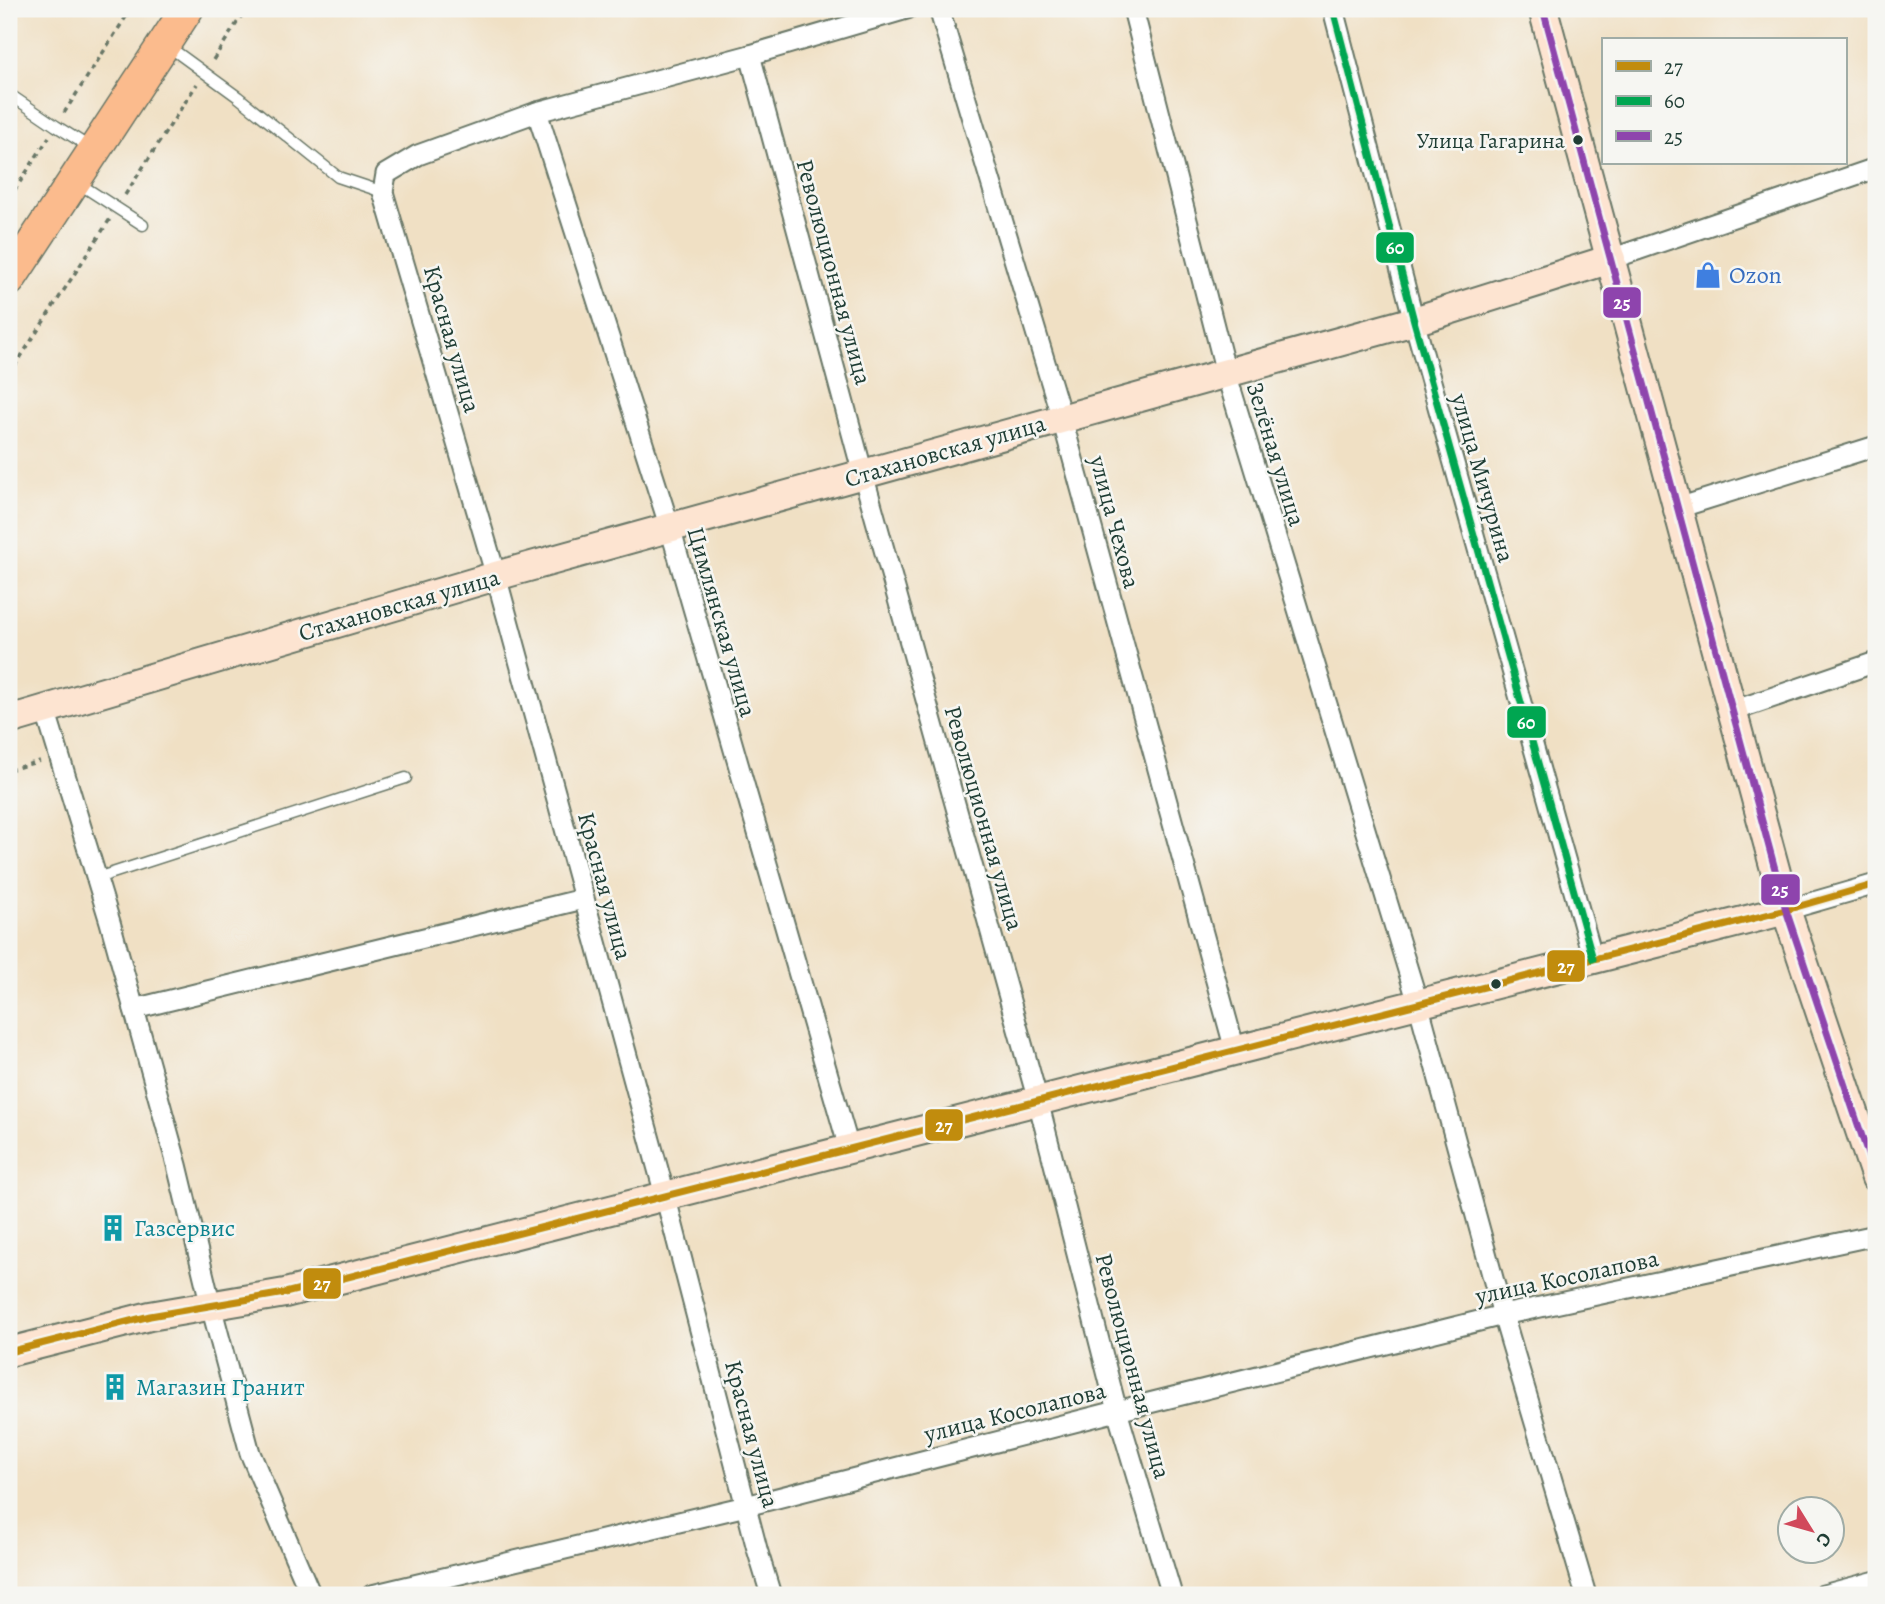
<svg xmlns="http://www.w3.org/2000/svg" width="1885" height="1604" viewBox="0 0 1885 1604" font-family="Alegreya,serif">
	<style>
		.lines { fill: none; stroke-linecap: round; stroke-linejoin: round }
		.lane-casing { stroke: #687666; stroke-width: 13 }
		.street-casing { stroke: #687666; stroke-width: 23 }
		.secondary-casing { stroke: #687666; stroke-width: 32 }
		.primary-casing { stroke: #687666; stroke-width: 35 }
		.path { stroke: #687666; stroke-width: 3.5; stroke-dasharray: 5 5; stroke-linecap: butt }
		.lane { stroke: #fff; stroke-width: 10 }
		.street { stroke: #fff; stroke-width: 19 }
		.secondary { stroke: #fde4d1; stroke-width: 28 }
		.primary { stroke: #fbbb8d; stroke-width: 32 }
		.bus-1-casing { stroke: #f6f6f2; stroke-width: 12 }
		.bus-2-casing { stroke: #f6f6f2; stroke-width: 12 }
		.bus-3-casing { stroke: #f6f6f2; stroke-width: 12 }
		.bus-1 { stroke: #c18c0d; stroke-width: 7 }
		.bus-2 { stroke: #00a651; stroke-width: 7 }
		.bus-3 { stroke: #8e44ad; stroke-width: 7 }
		.bus-dot { fill: #1f3d34; stroke: #f6f6f2; stroke-width: 2.5 }
		.labels { text-anchor: middle; stroke-width: 5; stroke-linejoin: round; paint-order: stroke }
		.bus-label { font-size: 22px; fill: #1f3d34; stroke: #f6f6f2; text-anchor: end }
		.street-label { font-size: 24px; fill: #1f3d34; stroke: #f6f6f2 }
		.shop-label { font-size: 24px; fill: #366cbe; stroke: #f6f6f2; text-anchor: start }
		.culture-label { font-size: 24px; fill: #0d838f; stroke: #f6f6f2; text-anchor: start }
		.line-badge { stroke: #f6f6f2; stroke-width: 2.5 }
		.badge-label { font-size: 19px; text-anchor: middle; font-weight: bold; fill: #fff }
	</style>
	<rect width="100%" height="100%" fill="#f6f6f2"/>
	<filter id="ink" filterUnits="userSpaceOnUse"><feTurbulence type="fractalNoise" baseFrequency=".0143" numOctaves="2"/><feDisplacementMap in="SourceGraphic" scale="14" xChannelSelector="R" yChannelSelector="G"/><feConvolveMatrix kernelMatrix="1 2 1 2 8 2 1 2 1" color-interpolation-filters="sRGB"/></filter>
	<filter id="wash" filterUnits="userSpaceOnUse"><feTurbulence type="fractalNoise" baseFrequency=".00686" numOctaves="4" result="noise"/><feDisplacementMap in="SourceGraphic" scale="28" xChannelSelector="R" yChannelSelector="G"/><feGaussianBlur stdDeviation="1.57" result="paint"/><feColorMatrix in="noise" values="0 0 0 0 0 0 0 0 0 0 0 0 0 0 0 0 0 1.4 0 .05"/><feComposite in="paint" operator="in"/></filter>
	<g filter="url(#wash)">
		<rect width="100%" height="100%" fill="#f0e0c4"/>
	</g>
	<g filter="url(#ink)">
		<g class="lines">
			<defs>
				<g id="lane">
					<polyline points="168,46 238,97 338,177 383,192"/>
					<polyline points="9,94 56,126 91,148"/>
					<polyline points="78,183 143,225"/>
					<polyline points="97,878 406,778"/>
				</g>
				<g id="street">
					<polyline points="939,9 1062,419 1235,1050"/>
					<polyline points="1133,9 1226,373 1418,1003 1503,1315 1586,1595"/>
					<polyline points="1333,9 1414,321 1593,959"/>
					<polyline points="750,55 863,474 1038,1101 1117,1411 1172,1595"/>
					<polyline points="537,112 670,528 849,1148"/>
					<polyline points="1611,259 1876,168"/>
					<polyline points="1678,508 1876,446"/>
					<polyline points="45,709 110,922 177,1165 211,1306 250,1453 311,1595"/>
					<polyline points="1733,711 1876,662"/>
					<polyline points="1786,910 1876,884"/>
					<polyline points="134,1009 583,899"/>
					<polyline points="372,1595 746,1506 1117,1411 1503,1315 1876,1235"/>
					<polyline points="771,1595 757,1549 665,1195 496,576 383,192 386,174 418,155 537,112 750,55 907,9"/>
					<polyline points="1823,1595 1876,1581"/>
				</g>
				<g id="secondary">
					<polyline points="1543,9 1786,910 1876,1178"/>
					<polyline points="9,720 496,576 1414,321 1611,259"/>
					<polyline points="9,1352 150,1316 285,1293 1786,910"/>
				</g>
				<polyline id="primary" points="9,280 187,9"/>
			</defs>
			<use href="#lane" class="lane-casing"/>
			<use href="#street" class="street-casing"/>
			<use href="#secondary" class="secondary-casing"/>
			<use href="#primary" class="primary-casing"/>
			<g class="path">
				<polyline points="213,60 246,9"/>
				<polyline points="64,113 131,9"/>
				<polyline points="125,195 197,84"/>
				<polyline points="9,199 49,137"/>
				<polyline points="9,375 110,219"/>
				<polyline points="9,770 40,761"/>
			</g>
			<use href="#lane" class="lane"/>
			<use href="#street" class="street"/>
			<use href="#secondary" class="secondary"/>
			<use href="#primary" class="primary"/>
			<defs>
				<polyline id="bus-1" points="9,1352 150,1316 285,1293 1786,910 1876,884"/>
				<polyline id="bus-2" points="1333,9 1414,321 1593,959"/>
				<polyline id="bus-3" points="1543,9 1786,910 1876,1178"/>
			</defs>
			<use href="#bus-1" class="bus-1-casing"/>
			<use href="#bus-2" class="bus-2-casing"/>
			<use href="#bus-3" class="bus-3-casing"/>
			<use href="#bus-1" class="bus-1"/>
			<use href="#bus-2" class="bus-2"/>
			<use href="#bus-3" class="bus-3"/>
		</g>
	</g>
	<defs>
		<symbol id="shop-bare" viewBox="-9 -9 18 18"><path d="M-5-2.5h2.3a2.7 3.5 0 0 1 5.4 0H5L5.5 6h-11ZM-1.5-2.5h3a1.5 2.3 0 0 0-3 0Z" fill="#3f7fe0" stroke="#f6f6f2" stroke-width="2.5" paint-order="stroke"/></symbol>
		<symbol id="building-bare" viewBox="-9 -9 18 18"><path d="M-4-6H4V6H1V3H-1V6H-4ZM-2.5-4.3h1.7v1.8h-1.7ZM.8-4.3h1.7v1.8H.8ZM-2.5-1h1.7V.8h-1.7ZM.8-1h1.7V.8H.8Z" fill="#0f9aa8" stroke="#f6f6f2" stroke-width="2.5" paint-order="stroke"/></symbol>
	</defs>
	<g fill-rule="evenodd">
		<use href="#shop-bare" x="1689" y="256" width="38" height="38"/>
		<use href="#building-bare" x="94" y="1209" width="38" height="38"/>
		<use href="#building-bare" x="96" y="1368" width="38" height="38"/>
	</g>
	<g class="bus-dot">
		<circle cx="1578" cy="140" r="6"/>
		<circle cx="1496" cy="984" r="6"/>
	</g>
	<g class="labels">
		<g class="bus-label">
			<text x="1565" y="148">Улица Гагарина</text>
		</g>
		<g class="street-label">
			<text transform="translate(834 272) rotate(75)" y="8">Революционная улица</text>
			<text transform="translate(452 339) rotate(74)" y="8">Красная улица</text>
			<text transform="translate(945 451) rotate(-16)" y="8">Стахановская улица</text>
			<text transform="translate(1276 454) rotate(73)" y="8">Зелёная улица</text>
			<text transform="translate(1483 478) rotate(74)" y="8">улица Мичурина</text>
			<text transform="translate(1115 522) rotate(75)" y="8">улица Чехова</text>
			<text transform="translate(399 605) rotate(-16)" y="8">Стахановская улица</text>
			<text transform="translate(722 622) rotate(74)" y="8">Цимлянская улица</text>
			<text transform="translate(984 818) rotate(74)" y="8">Революционная улица</text>
			<text transform="translate(605 886) rotate(75)" y="8">Красная улица</text>
			<text transform="translate(1567 1277) rotate(-12)" y="8">улица Косолапова</text>
			<text transform="translate(1133 1366) rotate(75)" y="8">Революционная улица</text>
			<text transform="translate(1015 1412) rotate(-14)" y="8">улица Косолапова</text>
			<text transform="translate(752 1434) rotate(75)" y="8">Красная улица</text>
		</g>
		<g class="shop-label">
			<text x="1729" y="283">Ozon</text>
		</g>
		<g class="culture-label">
			<text x="134" y="1236">Газсервис</text>
			<text x="136" y="1395">Магазин Гранит</text>
		</g>
	</g>
	<g class="line-badge">
		<rect x="1375" y="231" width="40" height="33" rx="7" fill="#00a651"/>
		<rect x="1602" y="286" width="40" height="33" rx="7" fill="#8e44ad"/>
		<rect x="1506" y="705" width="41" height="34" rx="7" fill="#00a651"/>
		<rect x="1760" y="873" width="41" height="33" rx="7" fill="#8e44ad"/>
		<rect x="1546" y="949" width="40" height="34" rx="7" fill="#c18c0d"/>
		<rect x="924" y="1108" width="40" height="34" rx="7" fill="#c18c0d"/>
		<rect x="302" y="1267" width="40" height="33" rx="7" fill="#c18c0d"/>
	</g>
	<g class="badge-label">
		<text x="1395" y="254">60</text>
		<text x="1622" y="309">25</text>
		<text x="1526" y="729">60</text>
		<text x="1780" y="896">25</text>
		<text x="1566" y="973">27</text>
		<text x="944" y="1132">27</text>
		<text x="322" y="1290">27</text>
	</g>
	<rect width="1885" height="1604" fill="none" stroke="#f6f6f2" stroke-width="35"/>
	<rect x="1602" y="38" width="245" height="126" fill="#f6f6f2" stroke="#a0aca6" stroke-width="2"/>
	<rect x="1616" y="61" width="35" height="10" fill="#c18c0d" stroke="#a0aca6" stroke-width="2"/>
	<text x="1664" y="74" font-size="21" fill="#1f3d34">27</text>
	<rect x="1616" y="96" width="35" height="10" fill="#00a651" stroke="#a0aca6" stroke-width="2"/>
	<text x="1664" y="108" font-size="21" fill="#1f3d34">60</text>
	<rect x="1616" y="131" width="35" height="10" fill="#8e44ad" stroke="#a0aca6" stroke-width="2"/>
	<text x="1664" y="144" font-size="21" fill="#1f3d34">25</text>
	<g transform="translate(1811 1530) rotate(127)"><circle r="33" fill="#f6f6f2" stroke="#a0aca6" stroke-width="2"/>
	<path d="M0-5L12 26L0 18L-12 26Z" fill="#d1495b"/>
	<text y="-10" font-size="19" font-weight="bold" text-anchor="middle" fill="#1f3d34">С</text>
	</g>
</svg>
